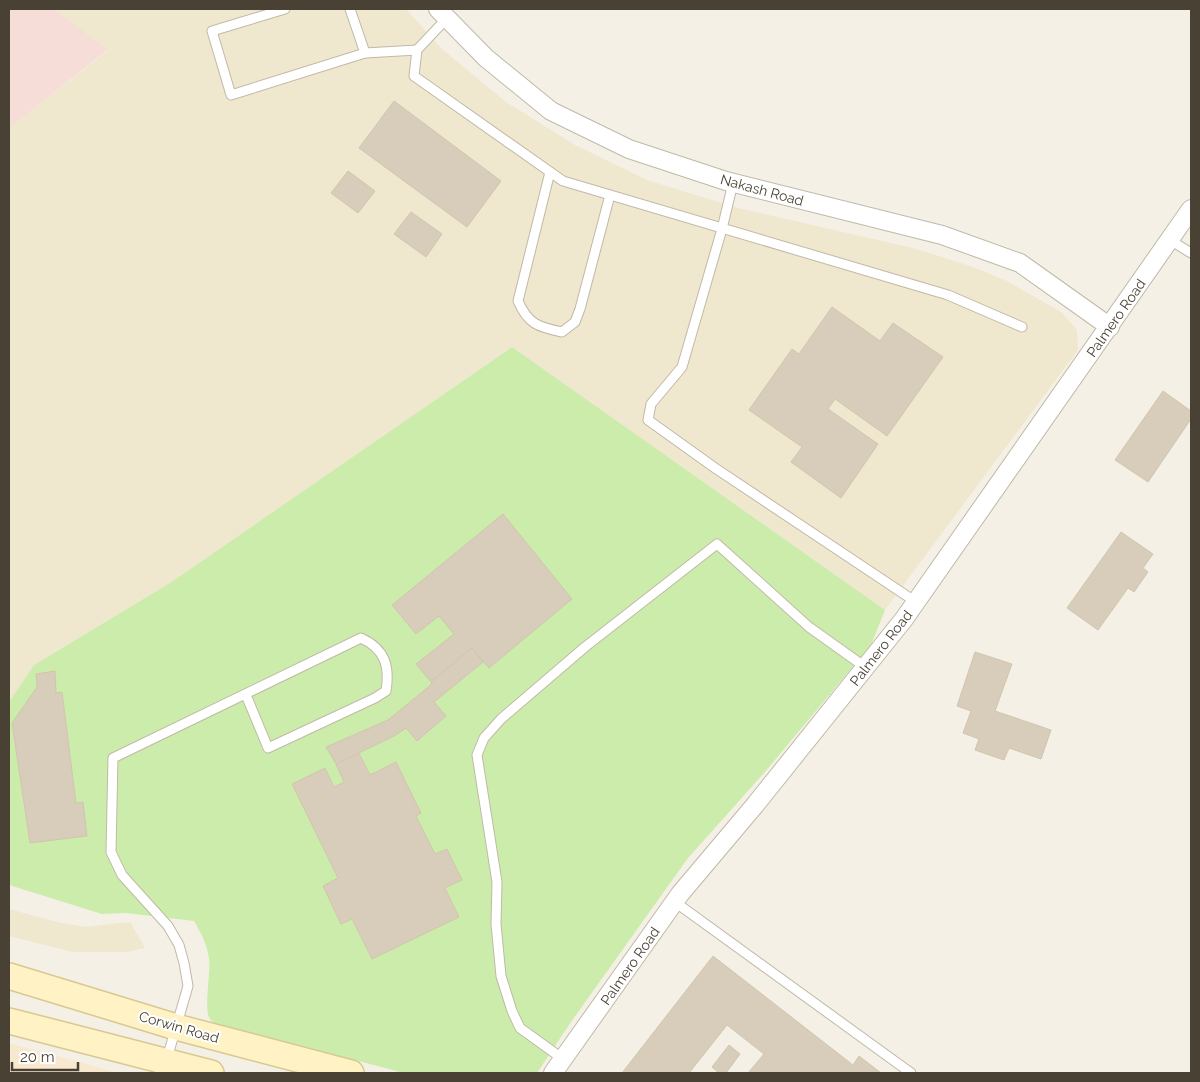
<svg xmlns="http://www.w3.org/2000/svg" width="1200" height="1082" viewBox="0 0 1200 1082" font-family="Raleway,sans-serif">
	<style>
		.commercial { fill: #f8e8cf }
		.education { fill: #efe7ce }
		.medical { fill: #f6ddd8 }
		.green { fill: #ccecab }
		.building { fill: #d7cdba; stroke: #d2c5ad }
		.lines { fill: none; stroke-linecap: round; stroke-linejoin: round }
		.service-casing { stroke: #c1b9a7; stroke-width: 11 }
		.minor-casing { stroke: #c1b9a7; stroke-width: 20 }
		.secondary-casing { stroke: #d8c891; stroke-width: 28 }
		.service { stroke: #fff; stroke-width: 9 }
		.minor { stroke: #fff; stroke-width: 18 }
		.secondary { stroke: #fff3c5; stroke-width: 25 }
		.labels { text-anchor: middle; stroke-width: 4; stroke-linejoin: round; paint-order: stroke }
		.street-label { font-size: 14px; fill: #484134; stroke: #fff }
	</style>
	<rect width="100%" height="100%" fill="#f4f0e6"/>
	<polygon class="commercial" points="9,1043 119,1073 9,1073"/>
	<g class="education">
		<polygon points="54,9 406,9 442,49 506,102 575,145 647,180 738,208 913,248 970,266 1007,281 1061,312 1077,330 1078,350 885,610 512,347 170,583 34,665 9,702 9,128 107,51"/>
		<polygon points="9,909 57,922 85,927 130,922 145,948 127,952 73,952 9,936"/>
	</g>
	<polygon class="medical" points="9,9 54,9 107,50 9,128"/>
	<path class="green" d="M512,347L885,610L871,645L764,773L688,858L571,1022L537,1073H404L214,1023C212,1021 210,1020 209,1017C204,1007 211,972 209,958C207,944 201,933 194,921L126,913L102,914L9,885V702L34,665L170,583Z"/>
	<g class="building">
		<polygon points="394,101 501,181 467,227 359,148"/>
		<polygon points="348,171 375,191 358,213 331,193"/>
		<polygon points="411,212 442,234 426,257 394,234"/>
		<polygon points="832,307 880,341 893,323 943,357 887,436 835,399 828,409 878,444 841,498 791,462 802,447 749,410 792,349 799,354"/>
		<polygon points="1163,391 1191,411 1191,419 1148,482 1115,460"/>
		<polygon points="503,514 572,599 489,668 472,648 431,682 416,664 454,634 439,616 416,634 392,605"/>
		<polygon points="1121,532 1153,554 1143,568 1148,572 1134,592 1128,588 1098,630 1067,608"/>
		<polygon points="472,648 483,662 434,702 446,716 417,741 406,728 394,736 336,764 326,747 388,720 432,684 431,682"/>
		<polygon points="975,652 1012,664 995,711 1051,730 1041,759 1009,748 1004,760 975,750 979,739 963,733 971,711 957,706"/>
		<polygon points="55,671 56,693 62,692 76,803 83,802 87,836 30,843 12,723 37,687 36,674"/>
		<polygon points="359,753 370,775 396,762 421,813 416,816 435,854 447,849 462,880 445,888 459,917 372,959 352,919 341,924 323,886 338,878 292,784 325,768 334,787 344,782 336,764"/>
		<polygon points="713,956 853,1065 859,1056 881,1073 748,1073 764,1054 727,1025 689,1073 622,1073"/>
		<polygon points="729,1045 740,1054 726,1073 719,1073 712,1067"/>
	</g>
	<g class="lines">
		<defs>
			<g id="service">
				<polyline points="285,9 212,31 231,95 365,53 417,50"/>
				<polyline points="350,9 365,53"/>
				<polyline points="447,18 417,50 414,76 563,181 948,295 1022,327"/>
				<path d="M550,172L518,301C528,324 538,327 562,332L575,322L580,309L610,195"/>
				<polyline points="733,183 722,229 682,367 651,404 648,420 715,468 916,602"/>
				<polyline points="1170,240 1191,253"/>
				<polyline points="675,902 911,1073"/>
				<polyline points="563,1059 520,1028 512,1011 501,976 496,924 497,882 477,755 484,738 501,719 585,647 717,544 809,627 865,667"/>
				<path d="M159,1073L166,1062L188,986L184,963L179,945L168,926L122,875L111,852L113,758L361,638C385,649 390,666 386,691L375,698L268,748L246,695"/>
			</g>
			<g id="minor">
				<polyline points="438,9 486,58 551,111 629,149 726,181 942,235 1020,263 1110,327"/>
				<polyline points="553,1073 680,894 755,805 904,619 1191,209"/>
			</g>
			<g id="secondary">
				<polyline points="9,976 176,1027 351,1073"/>
				<polyline points="9,1021 211,1073"/>
			</g>
		</defs>
		<use href="#service" class="service-casing"/>
		<use href="#minor" class="minor-casing"/>
		<use href="#secondary" class="secondary-casing"/>
		<use href="#service" class="service"/>
		<use href="#minor" class="minor"/>
		<use href="#secondary" class="secondary"/>
	</g>
	<g class="labels">
		<g class="street-label">
			<text transform="translate(762 190) rotate(15)" y="5">Nakash Road</text>
			<text transform="translate(1116 318) rotate(-55)" y="5">Palmero Road</text>
			<text transform="translate(881 648) rotate(-52)" y="5">Palmero Road</text>
			<text transform="translate(630 966) rotate(-55)" y="5">Palmero Road</text>
			<text transform="translate(179 1027) rotate(16)" y="5">Corwin Road</text>
		</g>
	</g>
	<rect width="1200" height="1082" fill="none" stroke="#484134" stroke-width="20"/>
	<path d="M12 1062v8h66v-8" fill="none" stroke="#484134" stroke-width="2.5"/>
	<text x="20" y="1062" font-size="15" fill="#484134" stroke="#ffffff" stroke-width="4" paint-order="stroke">20 m</text>
</svg>
